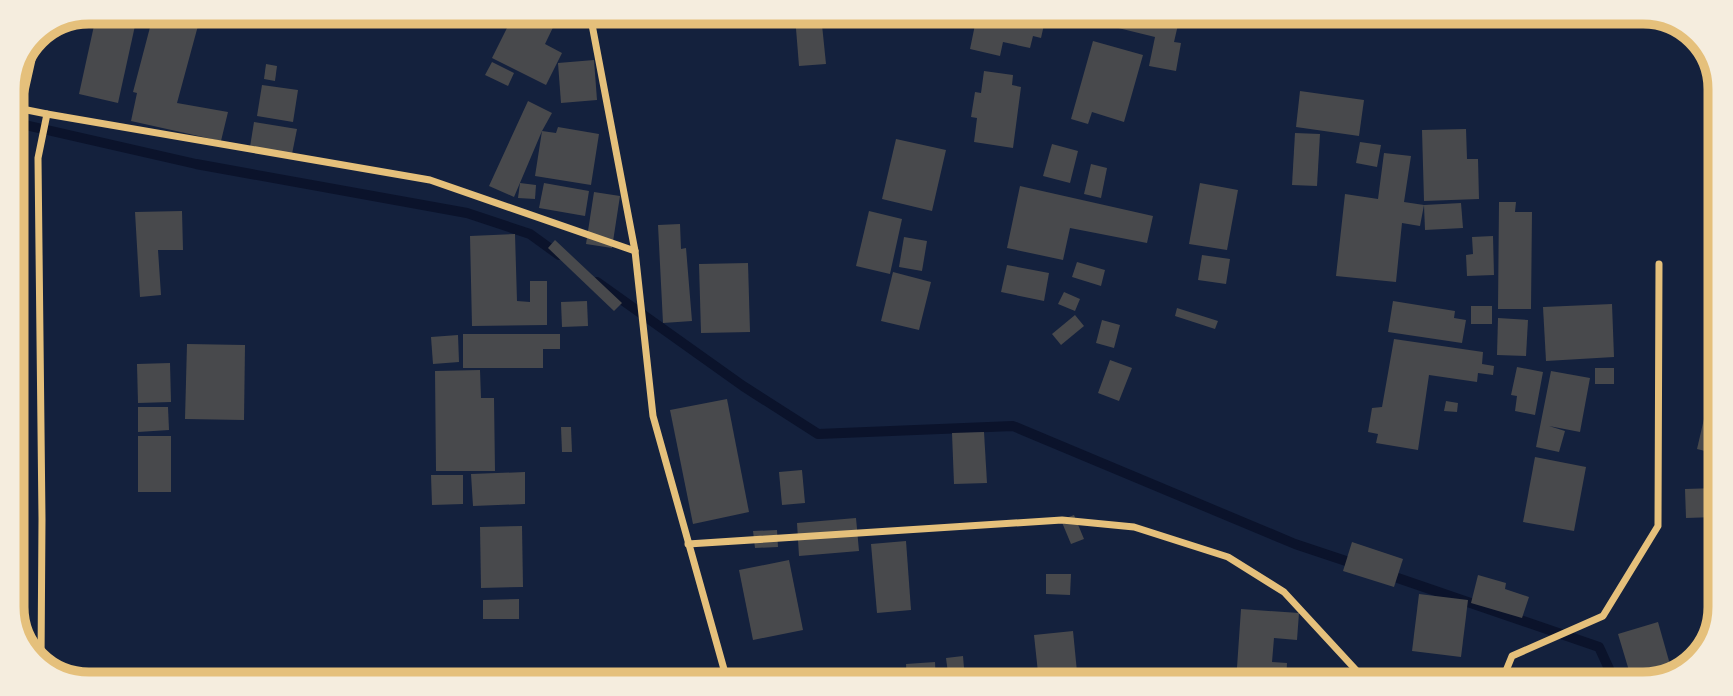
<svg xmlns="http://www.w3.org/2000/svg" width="1733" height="696" viewBox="0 0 1733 696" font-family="'DM Sans',sans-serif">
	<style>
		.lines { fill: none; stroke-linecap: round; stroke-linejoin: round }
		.stream { stroke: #0b132b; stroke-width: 10 }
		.building { fill: #48494c }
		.minor { stroke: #e5c07b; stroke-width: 7 }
		.rim { fill: none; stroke: #e5c07b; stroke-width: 9 }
	</style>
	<rect width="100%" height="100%" fill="#14213d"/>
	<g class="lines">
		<g class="stream">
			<polyline points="12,122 196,164 467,213 530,234 559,255"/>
			<polyline points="597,282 743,386 818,434 1013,426 1295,544 1358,565"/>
			<polyline points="1386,574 1599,647 1616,684"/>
		</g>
	</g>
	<g class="building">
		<polygon points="97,12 138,12 118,103 79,94"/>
		<polygon points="154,12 163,13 199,22 177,103 228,112 221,141 131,121 137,93 133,92"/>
		<polygon points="514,14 559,15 545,44 562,53 546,85 492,58"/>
		<polygon points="620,14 649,14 649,16 620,19"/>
		<polygon points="810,15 821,15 826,64 799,66 795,16"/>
		<polygon points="889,15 915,15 912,23"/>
		<polygon points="977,15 1013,16 1046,16 1041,38 1033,36 1030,48 1003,42 1000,56 970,49"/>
		<polygon points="1108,16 1180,16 1174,42 1181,43 1176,71 1149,66 1155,37 1106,25"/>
		<polygon points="1093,41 1143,55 1124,122 1092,112 1088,124 1071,119"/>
		<polygon points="594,60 597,100 561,103 558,63"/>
		<polygon points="492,62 514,73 508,86 485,75"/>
		<polygon points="266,64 277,66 275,81 264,79"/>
		<polygon points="984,71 1013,75 1012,85 1021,87 1013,148 974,142 977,118 971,117 975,92 981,93"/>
		<polygon points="262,85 298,90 293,122 257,116"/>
		<polygon points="1300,91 1364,100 1359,136 1296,127"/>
		<polygon points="528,101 552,113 542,131 556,133 558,127 599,134 591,185 535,176 542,131 514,197 489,186"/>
		<polygon points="254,122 297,129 292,154 250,147"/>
		<polygon points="1466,129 1467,159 1478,159 1479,199 1424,201 1422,130"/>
		<polygon points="1295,133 1320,134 1317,186 1292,185"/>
		<polygon points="896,139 946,150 932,211 882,199"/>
		<polygon points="1360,142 1381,145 1377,167 1356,163"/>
		<polygon points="1052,144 1078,151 1070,183 1043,176"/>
		<polygon points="1384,153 1411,156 1404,202 1424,205 1420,226 1402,223 1396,282 1336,276 1345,194 1378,199"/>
		<polygon points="1091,164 1107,168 1101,198 1084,194"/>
		<polygon points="520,183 536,185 535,199 518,198"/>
		<polygon points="544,183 589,191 585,216 539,208"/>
		<polygon points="1200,183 1238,190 1227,250 1189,244"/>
		<polygon points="1020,186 1153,216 1147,243 1070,228 1063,260 1007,248"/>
		<polygon points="594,192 620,196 612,248 586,244"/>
		<polygon points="1499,202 1516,202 1515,212 1532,212 1531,309 1498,309"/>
		<polygon points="1461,203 1463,228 1425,230 1424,205"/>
		<polygon points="182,211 183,250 158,250 161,295 140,297 135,212"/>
		<polygon points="869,211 902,219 890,274 856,266"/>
		<polygon points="680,224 681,249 686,248 692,321 663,323 658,225"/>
		<polygon points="515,234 517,301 530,302 530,281 547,281 547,325 472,326 470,236"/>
		<polygon points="1493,236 1494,275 1467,276 1466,255 1473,254 1472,237"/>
		<polygon points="904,237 927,241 922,271 899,267"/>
		<polygon points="555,240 622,303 614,311 548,248"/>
		<polygon points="1202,255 1230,259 1226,284 1198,280"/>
		<polygon points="1077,262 1105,270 1101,286 1072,277"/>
		<polygon points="748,263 750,332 701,333 699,264"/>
		<polygon points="1007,265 1049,273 1044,301 1001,292"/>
		<polygon points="893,272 931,282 919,330 881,321"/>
		<polygon points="1064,292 1080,299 1075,311 1058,304"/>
		<polygon points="587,301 588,326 562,327 561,302"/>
		<polygon points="1393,301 1455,311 1454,318 1466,320 1462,343 1388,332"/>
		<polygon points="1612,304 1614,357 1546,361 1543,307"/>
		<rect x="1471" y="306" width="21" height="18"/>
		<polygon points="1177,308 1218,321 1215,329 1175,316"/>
		<polygon points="1075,315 1084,326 1061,345 1052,334"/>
		<polygon points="1498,318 1528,320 1526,356 1497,355"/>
		<polygon points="1102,320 1120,325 1114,348 1096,343"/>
		<polygon points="463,334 560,334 560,349 543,349 543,368 463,368"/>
		<polygon points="458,335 459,362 433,364 431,337"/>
		<polygon points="1394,339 1483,352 1482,364 1494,366 1493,375 1478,373 1477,382 1429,375 1418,450 1376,443 1378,434 1368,432 1372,408 1382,407"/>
		<polygon points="187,344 245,345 244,420 185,419"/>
		<polygon points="1110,360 1132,368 1119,401 1098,393"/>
		<polygon points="170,363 171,402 138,403 137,364"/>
		<polygon points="1517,367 1543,372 1535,415 1515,411 1517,396 1511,395"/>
		<rect x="1595" y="368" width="19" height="16"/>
		<polygon points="480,370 481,398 494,398 495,471 436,471 435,371"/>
		<polygon points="1551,371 1590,378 1580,432 1549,426 1565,431 1559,452 1536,447"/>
		<polygon points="727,399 749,512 693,524 670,410"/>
		<polygon points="1446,401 1458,403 1457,412 1444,411"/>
		<polygon points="1707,406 1717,408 1717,454 1697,449"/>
		<polygon points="138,407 168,407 169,430 138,432"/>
		<polygon points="561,427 571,427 572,452 562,452"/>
		<polygon points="984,432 987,483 954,484 952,433"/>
		<rect x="138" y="436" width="33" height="56"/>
		<polygon points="1535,457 1586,467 1574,531 1523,522"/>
		<polygon points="802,470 805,503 782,505 779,472"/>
		<polygon points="525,472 525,504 473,506 471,474"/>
		<polygon points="431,475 463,475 463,504 432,505"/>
		<polygon points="1717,488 1716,517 1686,518 1685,489"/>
		<polygon points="1074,515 1084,539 1071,544 1061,520"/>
		<polygon points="856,518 859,551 799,556 797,523"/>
		<polygon points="522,526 523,587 481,588 480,527"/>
		<polygon points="777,530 778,547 755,548 753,531"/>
		<polygon points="906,541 911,610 877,613 871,544"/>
		<polygon points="1352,542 1403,559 1394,587 1343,571"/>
		<polygon points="789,560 803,630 753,640 739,570"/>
		<polygon points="1046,574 1071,574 1070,595 1046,594"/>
		<polygon points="1478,575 1506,583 1505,589 1529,597 1522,618 1471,603"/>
		<polygon points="1419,594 1468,600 1461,657 1412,651"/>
		<polygon points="519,599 519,619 483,619 483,600"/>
		<polygon points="1241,609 1299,613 1297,640 1274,638 1272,662 1287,663 1286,682 1236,682"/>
		<polygon points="1658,622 1673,675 1644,684 1633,684 1618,634"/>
		<polygon points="1073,631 1078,682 1039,682 1034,635"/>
		<polygon points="963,656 965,680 949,681 946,658"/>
		<polygon points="935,662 936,681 907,681 906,664"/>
		<polygon points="898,669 899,681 873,681 872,672"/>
		<polygon points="1524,671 1564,676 1563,683 1523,683"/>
	</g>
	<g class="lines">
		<g class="minor">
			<polyline points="590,14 635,251 653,416 727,680"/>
			<polyline points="12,107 47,114 430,180 635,251"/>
			<polyline points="21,109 38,33"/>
			<polyline points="688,544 1062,520 1134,527 1228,557 1284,592 1368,683"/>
			<polyline points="41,663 42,519 38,158 47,114"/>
			<polyline points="1490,683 1501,681"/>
			<polyline points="1501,683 1512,656 1603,616 1658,526 1659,264"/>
		</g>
	</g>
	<path d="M0 0H1733V696H0ZM89 24H1643A65 65 0 0 1 1708 89V607A65 65 0 0 1 1643 672H89A65 65 0 0 1 24 607V89A65 65 0 0 1 89 24Z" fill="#f5edde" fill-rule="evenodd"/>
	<path class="rim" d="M89 24H1643A65 65 0 0 1 1708 89V607A65 65 0 0 1 1643 672H89A65 65 0 0 1 24 607V89A65 65 0 0 1 89 24Z"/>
</svg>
